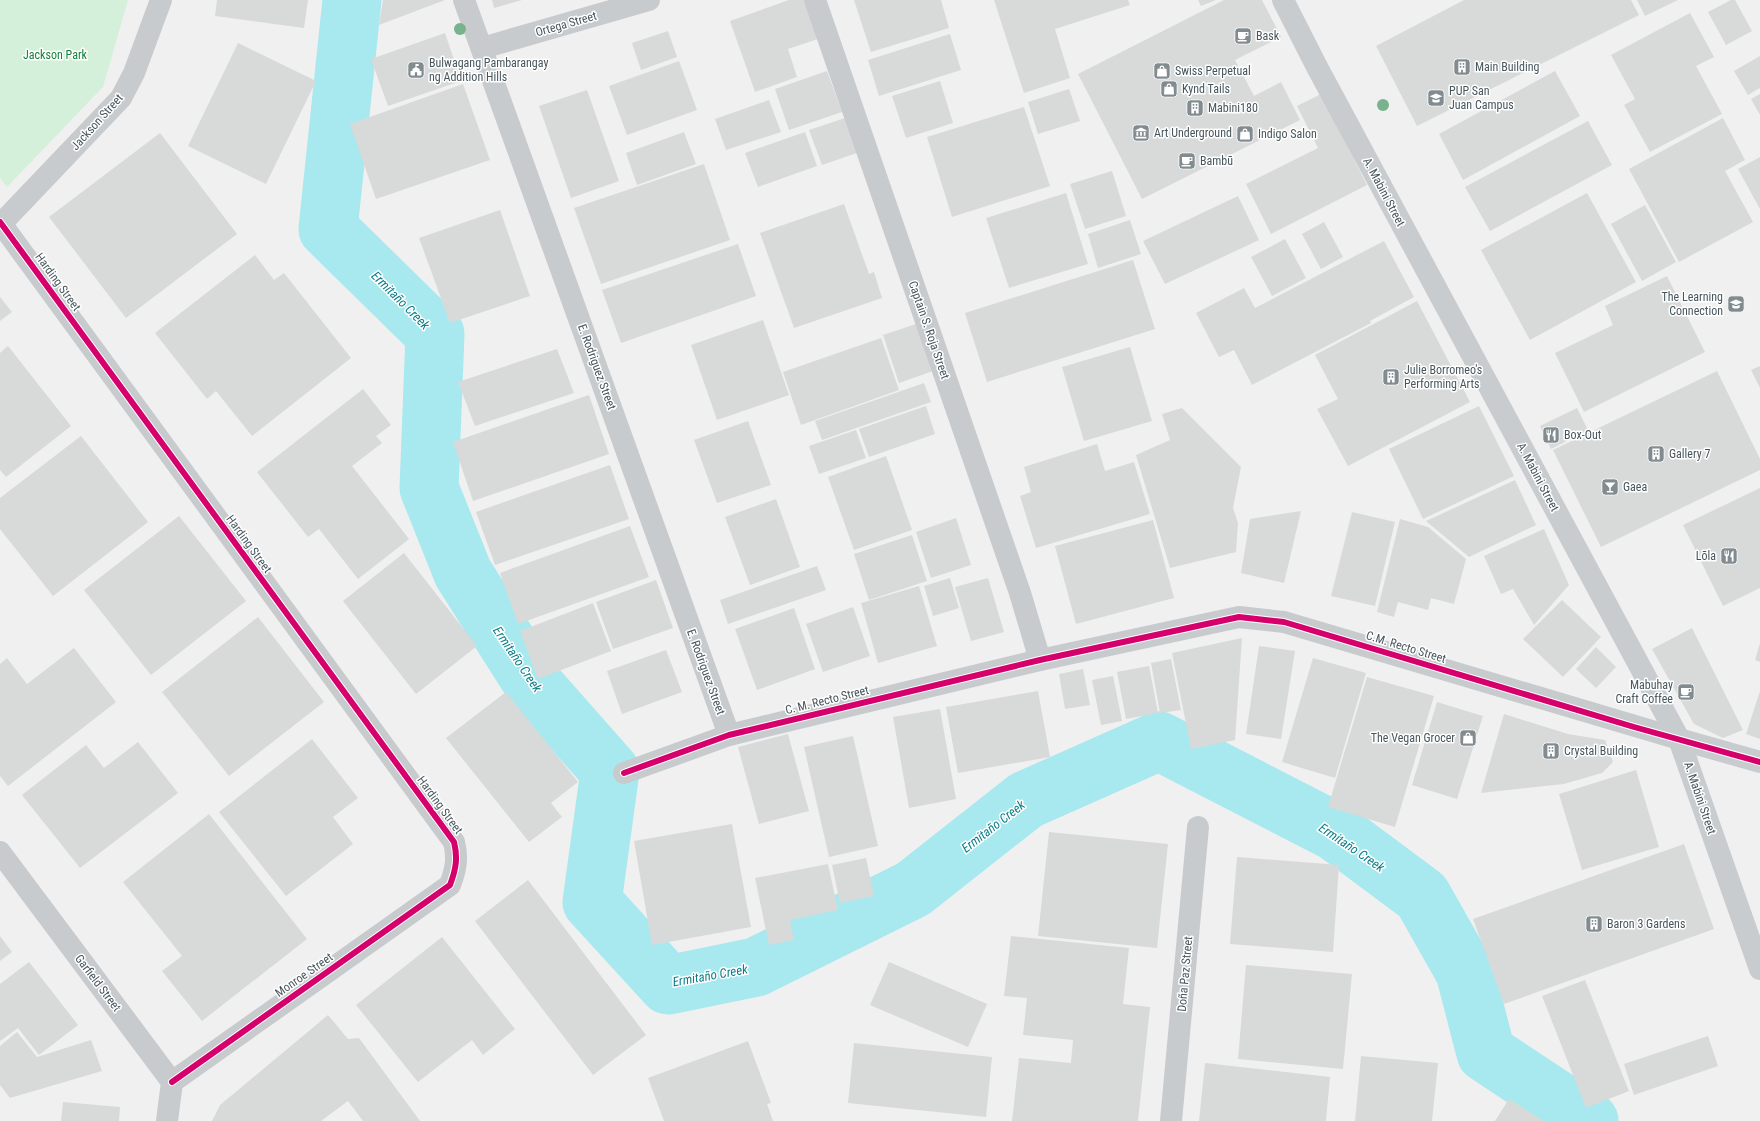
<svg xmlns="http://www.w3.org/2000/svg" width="1760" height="1121" viewBox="0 0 1760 1121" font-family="'Roboto Condensed',sans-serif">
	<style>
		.green { fill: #d4f0db }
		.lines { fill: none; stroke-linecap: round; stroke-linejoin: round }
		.river { stroke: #a8e9ef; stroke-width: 59 }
		.building { fill: #d8d9d9 }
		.street { stroke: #c8cbcd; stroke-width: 22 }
		.secondary { stroke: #c8ccce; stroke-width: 22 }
		.cycleway-casing { stroke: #fff; stroke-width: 8 }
		.cycleway { stroke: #d6006c; stroke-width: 6 }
		.tree { fill: #78b38e }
		.labels { text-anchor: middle; stroke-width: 3; stroke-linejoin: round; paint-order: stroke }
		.street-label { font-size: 12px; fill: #47565d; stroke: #fff }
		.poi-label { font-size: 12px; fill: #47565d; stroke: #fff; text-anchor: start }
		.park-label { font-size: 12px; fill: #15813d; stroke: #fff }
		.water-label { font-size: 13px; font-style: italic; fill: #0b7d87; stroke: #fff }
	</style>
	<rect width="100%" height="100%" fill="#f1f0f0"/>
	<polygon class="green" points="0,0 128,0 103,87 7,187 0,178"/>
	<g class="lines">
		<polyline class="river" points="352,0 328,229 435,334 429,488 463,573 534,685 610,771 592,902 668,985 756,967 913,889 1026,800 1159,741 1336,832 1422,896 1465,972 1486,1053 1589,1121"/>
	</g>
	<g class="building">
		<polygon points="217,0 308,0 304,28 215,16"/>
		<polygon points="383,0 445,0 379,25"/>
		<polygon points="492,0 522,0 494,8"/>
		<polygon points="789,0 804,0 818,39 788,49 797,77 755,92 730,21"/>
		<polygon points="854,0 941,0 949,28 871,52"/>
		<polygon points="994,0 1128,0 1130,5 1055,29 1070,78 1024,93"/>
		<polygon points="1198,0 1216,0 1201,6"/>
		<polygon points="1224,0 1262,0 1281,37 1235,60 1254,96 1281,82 1300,120 1142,199 1078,74"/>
		<polygon points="1464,0 1631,0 1639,15 1417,126 1376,46"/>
		<polygon points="1637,0 1678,0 1645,16"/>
		<polygon points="1731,0 1735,0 1752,31 1726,45 1708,12"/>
		<polygon points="1690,13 1714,57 1696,66 1722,114 1650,152 1624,105 1635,99 1611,55"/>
		<polygon points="668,31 677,57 641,70 632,43"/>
		<polygon points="445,33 461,81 388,106 371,59"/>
		<polygon points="950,34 961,70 879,96 868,60"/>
		<polygon points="238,43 316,81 266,184 188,146"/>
		<polygon points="1760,56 1760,88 1748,95 1734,71"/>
		<polygon points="679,61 697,110 627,135 609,86"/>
		<polygon points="827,71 842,112 789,130 775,89"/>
		<polygon points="1555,71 1580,116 1463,180 1439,134"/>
		<polygon points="940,81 953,123 906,138 892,96"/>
		<polygon points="463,84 490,160 376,199 350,124"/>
		<polygon points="1069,89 1080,121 1038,134 1028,102"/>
		<polygon points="587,90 619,181 571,198 539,106"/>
		<polygon points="1321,94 1367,185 1271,234 1246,184 1318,148 1297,106"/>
		<polygon points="1760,94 1760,115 1751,99"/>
		<polygon points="769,100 781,132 726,150 715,119"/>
		<polygon points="1024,107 1050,186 952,217 927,137"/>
		<polygon points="845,118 857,153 822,165 809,130"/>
		<polygon points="1723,118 1745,160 1725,171 1753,222 1679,262 1629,169"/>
		<polygon points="1588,121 1612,165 1490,231 1465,187"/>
		<polygon points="684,132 696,164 637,185 626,153"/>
		<polygon points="805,132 817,166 758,187 745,153"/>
		<polygon points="160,133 237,234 126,318 49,217"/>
		<polygon points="1760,157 1760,209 1738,169"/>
		<polygon points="704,164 730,240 601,284 574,208"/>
		<polygon points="1112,171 1126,216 1085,229 1070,184"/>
		<polygon points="1066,193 1088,264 1009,288 986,218"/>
		<polygon points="1587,193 1636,282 1530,340 1481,250"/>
		<polygon points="1238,196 1259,240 1165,284 1143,241"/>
		<polygon points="844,204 869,274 874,272 882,298 794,328 760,233"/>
		<polygon points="1645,205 1676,262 1642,281 1611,224"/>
		<polygon points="500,210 530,296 450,323 419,238"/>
		<polygon points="1130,220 1141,254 1098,268 1088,234"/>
		<polygon points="1324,222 1343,257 1321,269 1302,234"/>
		<polygon points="1285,239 1306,278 1272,296 1251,257"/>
		<polygon points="1384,241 1414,297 1370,321 1371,323 1252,385 1234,350 1219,357 1196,313 1244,288 1255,308"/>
		<polygon points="738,244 756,296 621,343 602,290"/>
		<polygon points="255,255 274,280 284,273 351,358 252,436 216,391 207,399 155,333"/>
		<polygon points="1133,260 1155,329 987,382 965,313"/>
		<polygon points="1667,276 1705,352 1584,412 1555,353 1613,325 1605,306"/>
		<polygon points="0,297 12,312 0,321"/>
		<polygon points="1417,301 1470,402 1348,466 1317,409 1338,399 1315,355"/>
		<polygon points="763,320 789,395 717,420 691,345"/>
		<polygon points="919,323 936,370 899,383 883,335"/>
		<polygon points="881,338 899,390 801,425 783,372"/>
		<polygon points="8,346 71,426 6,477 0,470 0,353"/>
		<polygon points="1130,347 1152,421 1084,441 1062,367"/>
		<polygon points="557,349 574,393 475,426 458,382"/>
		<polygon points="1760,366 1760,388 1751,370"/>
		<polygon points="1717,371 1760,459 1760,470 1601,547 1553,450"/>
		<polygon points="924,383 931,402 822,440 815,421"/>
		<polygon points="363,389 391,425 376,436 382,443 352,466 409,539 358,579 319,529 308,537 257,472"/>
		<polygon points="589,395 609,454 473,501 453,442"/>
		<polygon points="926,406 935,434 869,457 859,429"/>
		<polygon points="1479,406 1514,476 1423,519 1389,449"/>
		<polygon points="1182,408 1241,467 1233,508 1238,523 1236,552 1170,568 1136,455 1170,440 1162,414"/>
		<polygon points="1577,408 1588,430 1551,449 1540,426"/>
		<polygon points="748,421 771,485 717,503 694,440"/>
		<polygon points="856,430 866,458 819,474 809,446"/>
		<polygon points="81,436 148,522 53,596 0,529 0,498"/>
		<polygon points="1097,444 1105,471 1134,462 1150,514 1036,548 1020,496 1031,492 1024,467"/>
		<polygon points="886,456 912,530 854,550 828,477"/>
		<polygon points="610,465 629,519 495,565 476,512"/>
		<polygon points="1515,480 1536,525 1469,557 1426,521"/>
		<polygon points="1760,488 1760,588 1723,606 1683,525"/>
		<polygon points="776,499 800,567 750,585 725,517"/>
		<polygon points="1301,511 1284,583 1241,573 1250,519"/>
		<polygon points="1352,512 1395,522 1375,606 1331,596"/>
		<polygon points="179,516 246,601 151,675 84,590"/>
		<polygon points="956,518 971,565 931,578 916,532"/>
		<polygon points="1400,519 1428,527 1466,559 1454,604 1431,598 1428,610 1398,602 1394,617 1377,612"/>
		<polygon points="1153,520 1174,598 1076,624 1055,546"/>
		<polygon points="630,526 649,577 518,624 500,573"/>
		<polygon points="1544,529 1569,585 1534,625 1513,589 1501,594 1484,556"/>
		<polygon points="912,535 927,581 869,600 854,554"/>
		<polygon points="404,553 477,646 416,694 343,601"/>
		<polygon points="817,566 826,590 728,624 720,600"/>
		<polygon points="950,578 959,608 933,616 924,586"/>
		<polygon points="988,578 1004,632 971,641 955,587"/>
		<polygon points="656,580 673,628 613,649 596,602"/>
		<polygon points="919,586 937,646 878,663 861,603"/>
		<polygon points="1562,600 1601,637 1563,677 1523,639"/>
		<polygon points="593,603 611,651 538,679 520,631"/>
		<polygon points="853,607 870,656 823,672 806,624"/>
		<polygon points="794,608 815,669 757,690 735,629"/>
		<polygon points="258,617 324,702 229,776 162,692"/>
		<polygon points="1692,628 1743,730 1723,738 1694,724 1652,649"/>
		<polygon points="1242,638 1235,740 1191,749 1172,653"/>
		<polygon points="1760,643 1760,662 1755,660"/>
		<polygon points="1259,646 1295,651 1281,739 1246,734"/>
		<polygon points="1596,647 1616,667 1596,688 1576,669"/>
		<polygon points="74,648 116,702 8,786 0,776 0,664 7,658 27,684"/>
		<polygon points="666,650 682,692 622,714 607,671"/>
		<polygon points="1313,658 1366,673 1335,778 1282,762"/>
		<polygon points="1171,659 1181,710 1160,713 1151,663"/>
		<polygon points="1149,666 1158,713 1126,719 1117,672"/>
		<polygon points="1083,669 1090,705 1065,709 1059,674"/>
		<polygon points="1113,676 1122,721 1101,725 1092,680"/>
		<polygon points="1367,677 1434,696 1395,827 1328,807"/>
		<polygon points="1038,691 1050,757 958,773 946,707"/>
		<polygon points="1760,691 1760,739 1746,734"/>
		<polygon points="506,692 578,782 551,803 562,817 529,842 446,738"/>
		<polygon points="1437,702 1483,716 1457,799 1412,785"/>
		<polygon points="940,709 956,799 909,808 893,717"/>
		<polygon points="1504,714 1568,734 1605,740 1613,762 1602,773 1564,784 1481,793"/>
		<polygon points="788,734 809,811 759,824 738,747"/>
		<polygon points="853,736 878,846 829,857 804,747"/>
		<polygon points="312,739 358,798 333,817 353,844 286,896 219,812"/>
		<polygon points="138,742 178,793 80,868 22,795 86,745 104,768"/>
		<polygon points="1636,770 1659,847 1582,870 1559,794"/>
		<polygon points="209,814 307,939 202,1021 162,971 182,956 123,882"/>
		<polygon points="732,824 751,927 652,945 634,841"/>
		<polygon points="1049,832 1168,844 1157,948 1038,936"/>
		<polygon points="1684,844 1714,929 1504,1004 1473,919"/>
		<polygon points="1237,857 1339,865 1333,952 1230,944"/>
		<polygon points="866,858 874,896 840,903 832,865"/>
		<polygon points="828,864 838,910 790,920 794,940 769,945 755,878"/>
		<polygon points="528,880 646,1035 593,1075 475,921"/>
		<polygon points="0,936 12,952 0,961"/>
		<polygon points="1011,936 1129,948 1123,1004 1150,1007 1138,1121 1012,1121 1019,1058 1071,1063 1073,1040 1023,1035 1027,998 1004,996"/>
		<polygon points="442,937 515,1029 483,1055 472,1040 418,1082 356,1005"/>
		<polygon points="29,962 78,1025 39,1055 18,1028 0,1041 0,984"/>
		<polygon points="889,962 987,1004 968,1047 870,1005"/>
		<polygon points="1246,965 1352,974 1343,1069 1238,1059"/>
		<polygon points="1585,980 1629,1091 1586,1108 1542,996"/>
		<polygon points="328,1015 348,1039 359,1038 420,1121 363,1121 348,1101 321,1121 212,1121 220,1105"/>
		<polygon points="17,1032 37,1057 91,1040 102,1071 10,1098 0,1085 0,1046"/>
		<polygon points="1708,1036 1718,1066 1634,1095 1624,1064"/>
		<polygon points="748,1041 771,1103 767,1104 773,1121 664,1121 648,1078"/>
		<polygon points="854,1043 992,1057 986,1117 848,1103"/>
		<polygon points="1361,1056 1438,1063 1432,1121 1355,1121"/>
		<polygon points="1205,1063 1330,1077 1326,1121 1199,1121"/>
		<polygon points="1509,1099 1544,1121 1495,1121"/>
		<polygon points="63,1102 120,1107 119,1121 61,1121"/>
	</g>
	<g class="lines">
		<g class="street">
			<polyline points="464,0 729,735"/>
			<polyline points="815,0 1020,593 1040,660"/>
			<polyline points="482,48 649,0"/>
			<path d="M0,222L454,842C458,858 456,869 450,885L172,1082"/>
			<polyline points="1,224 121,98 134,73 161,0"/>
			<polyline points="624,773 729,735 1040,660 1239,617 1284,622 1679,739"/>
			<polyline points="0,852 172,1082 167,1121"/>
			<polyline points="1171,1121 1198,827"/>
		</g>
		<g class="secondary">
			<polyline points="1283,0 1317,67 1679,739 1760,969"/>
			<polyline points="1679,739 1760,762"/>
		</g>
		<defs>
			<g id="cycleway">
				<path d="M0,222L454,842C458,858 456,869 450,885L172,1082"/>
				<polyline points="624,773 729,735 1040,660 1239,617 1284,622 1634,727 1760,762"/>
			</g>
		</defs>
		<use href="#cycleway" class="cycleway-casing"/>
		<use href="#cycleway" class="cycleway"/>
	</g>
	<g class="tree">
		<circle cx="460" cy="29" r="6"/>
		<circle cx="1383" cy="105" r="6"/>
	</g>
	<defs>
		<symbol id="cafe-square" viewBox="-11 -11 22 22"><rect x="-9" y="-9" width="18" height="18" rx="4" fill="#828c90" stroke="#fff"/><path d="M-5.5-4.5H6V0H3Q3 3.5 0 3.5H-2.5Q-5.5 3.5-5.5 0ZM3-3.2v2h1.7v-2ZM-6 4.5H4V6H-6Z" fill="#fff"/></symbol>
		<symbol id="building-square" viewBox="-11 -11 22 22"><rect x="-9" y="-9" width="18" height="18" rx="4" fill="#828c90" stroke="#fff"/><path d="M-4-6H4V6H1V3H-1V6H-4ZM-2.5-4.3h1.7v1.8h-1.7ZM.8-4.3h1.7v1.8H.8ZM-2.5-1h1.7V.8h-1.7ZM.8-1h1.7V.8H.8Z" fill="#fff"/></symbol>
		<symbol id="civic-square" viewBox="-11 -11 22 22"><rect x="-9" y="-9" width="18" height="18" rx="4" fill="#828c90" stroke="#fff"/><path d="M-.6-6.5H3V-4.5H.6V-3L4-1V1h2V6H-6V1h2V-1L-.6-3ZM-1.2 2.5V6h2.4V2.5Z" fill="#fff"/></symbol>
		<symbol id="shop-square" viewBox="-11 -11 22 22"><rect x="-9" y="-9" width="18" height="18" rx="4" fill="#828c90" stroke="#fff"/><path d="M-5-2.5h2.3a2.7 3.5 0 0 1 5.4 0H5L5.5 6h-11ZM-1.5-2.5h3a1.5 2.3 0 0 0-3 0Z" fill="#fff"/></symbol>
		<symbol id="university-square" viewBox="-11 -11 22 22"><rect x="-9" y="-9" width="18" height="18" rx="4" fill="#828c90" stroke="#fff"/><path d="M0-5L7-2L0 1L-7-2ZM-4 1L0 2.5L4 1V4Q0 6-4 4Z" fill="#fff"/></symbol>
		<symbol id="museum-square" viewBox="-11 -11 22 22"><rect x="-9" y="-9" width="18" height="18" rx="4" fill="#828c90" stroke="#fff"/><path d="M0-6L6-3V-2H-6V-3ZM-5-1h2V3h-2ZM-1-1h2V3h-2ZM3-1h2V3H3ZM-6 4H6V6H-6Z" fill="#fff"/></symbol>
		<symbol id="school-square" viewBox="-11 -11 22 22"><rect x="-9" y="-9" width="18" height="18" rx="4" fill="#828c90" stroke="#fff"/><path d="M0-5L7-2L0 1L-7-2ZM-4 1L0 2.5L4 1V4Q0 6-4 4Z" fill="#fff"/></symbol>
		<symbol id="restaurant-square" viewBox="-11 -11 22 22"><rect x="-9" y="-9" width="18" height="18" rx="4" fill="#828c90" stroke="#fff"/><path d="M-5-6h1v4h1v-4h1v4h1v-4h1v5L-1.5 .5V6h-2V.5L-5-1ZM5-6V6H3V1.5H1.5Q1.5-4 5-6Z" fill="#fff"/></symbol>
		<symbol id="bar-square" viewBox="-11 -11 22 22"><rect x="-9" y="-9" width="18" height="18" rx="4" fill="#828c90" stroke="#fff"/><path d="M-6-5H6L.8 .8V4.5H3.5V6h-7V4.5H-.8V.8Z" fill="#fff"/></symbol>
	</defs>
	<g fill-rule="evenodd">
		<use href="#cafe-square" x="1233" y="26" width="20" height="20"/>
		<use href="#building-square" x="1452" y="57" width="20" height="20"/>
		<use href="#civic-square" x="406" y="60" width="20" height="20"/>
		<use href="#shop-square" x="1152" y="61" width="20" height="20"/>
		<use href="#shop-square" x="1159" y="79" width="20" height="20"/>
		<use href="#university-square" x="1426" y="88" width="20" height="20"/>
		<use href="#building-square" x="1185" y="98" width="20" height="20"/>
		<use href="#museum-square" x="1131" y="123" width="20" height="20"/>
		<use href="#shop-square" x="1235" y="124" width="20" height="20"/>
		<use href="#cafe-square" x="1177" y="151" width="20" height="20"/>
		<use href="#school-square" x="1726" y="294" width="20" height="20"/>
		<use href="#building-square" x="1381" y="367" width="20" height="20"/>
		<use href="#restaurant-square" x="1541" y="425" width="20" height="20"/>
		<use href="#building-square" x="1646" y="444" width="20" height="20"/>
		<use href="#bar-square" x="1600" y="477" width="20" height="20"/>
		<use href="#restaurant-square" x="1719" y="546" width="20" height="20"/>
		<use href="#cafe-square" x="1676" y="682" width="20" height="20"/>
		<use href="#shop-square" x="1458" y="728" width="20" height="20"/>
		<use href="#building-square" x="1541" y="741" width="20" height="20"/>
		<use href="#building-square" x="1584" y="914" width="20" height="20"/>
	</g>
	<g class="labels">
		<g class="street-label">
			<text transform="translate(566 24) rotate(-16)" y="4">Ortega Street</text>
			<text transform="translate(97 122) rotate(-48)" y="4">Jackson Street</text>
			<text transform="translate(1384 192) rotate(62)" y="4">A. Mabini Street</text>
			<text transform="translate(58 282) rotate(54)" y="4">Harding Street</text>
			<text transform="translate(929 330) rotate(71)" y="4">Captain S. Roja Street</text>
			<text transform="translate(597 367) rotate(70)" y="4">E. Rodriguez Street</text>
			<text transform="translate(1538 477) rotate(62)" y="4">A. Mabini Street</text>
			<text transform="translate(249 544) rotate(54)" y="4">Harding Street</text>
			<text transform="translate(1406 647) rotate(17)" y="4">C.M. Recto Street</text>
			<text transform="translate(706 672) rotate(70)" y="4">E. Rodriguez Street</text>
			<text transform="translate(827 700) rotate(-14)" y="4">C. M. Recto Street</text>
			<text transform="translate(1700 798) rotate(71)" y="4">A. Mabini Street</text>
			<text transform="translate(440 805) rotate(54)" y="4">Harding Street</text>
			<text transform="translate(1185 974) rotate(-85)" y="4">Doña Paz Street</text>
			<text transform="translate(304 975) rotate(-35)" y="4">Monroe Street</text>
			<text transform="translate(98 983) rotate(53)" y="4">Garfield Street</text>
		</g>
		<g class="poi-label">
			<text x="1256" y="40">Bask</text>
			<text x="429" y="67">Bulwagang Pambarangay<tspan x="429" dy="14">ng Addition Hills</tspan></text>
			<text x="1475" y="71">Main Building</text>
			<text x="1175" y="75">Swiss Perpetual</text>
			<text x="1182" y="93">Kynd Tails</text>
			<text x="1449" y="95">PUP San<tspan x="1449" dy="14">Juan Campus</tspan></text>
			<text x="1208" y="112">Mabini180</text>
			<text x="1154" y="137">Art Underground</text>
			<text x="1258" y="138">Indigo Salon</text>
			<text x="1200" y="165">Bambū</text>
			<text x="1723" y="301" text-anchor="end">The Learning<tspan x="1723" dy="14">Connection</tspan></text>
			<text x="1404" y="374">Julie Borromeo's<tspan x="1404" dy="14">Performing Arts</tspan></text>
			<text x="1564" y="439">Box-Out</text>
			<text x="1669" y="458">Gallery 7</text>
			<text x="1623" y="491">Gaea</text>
			<text x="1716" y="560" text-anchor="end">Lōla</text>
			<text x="1673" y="689" text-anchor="end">Mabuhay<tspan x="1673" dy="14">Craft Coffee</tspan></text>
			<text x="1455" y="742" text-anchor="end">The Vegan Grocer</text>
			<text x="1564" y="755">Crystal Building</text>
			<text x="1607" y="928">Baron 3 Gardens</text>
		</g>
		<g class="park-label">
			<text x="55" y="59">Jackson Park</text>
		</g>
		<g class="water-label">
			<text transform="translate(401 300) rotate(45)" y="5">Ermitaño Creek</text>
			<text transform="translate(518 659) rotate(56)" y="5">Ermitaño Creek</text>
			<text transform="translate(993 826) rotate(-38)" y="5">Ermitaño Creek</text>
			<text transform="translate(1352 847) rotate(34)" y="5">Ermitaño Creek</text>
			<text transform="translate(710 975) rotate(-10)" y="5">Ermitaño Creek</text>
		</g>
	</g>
</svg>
